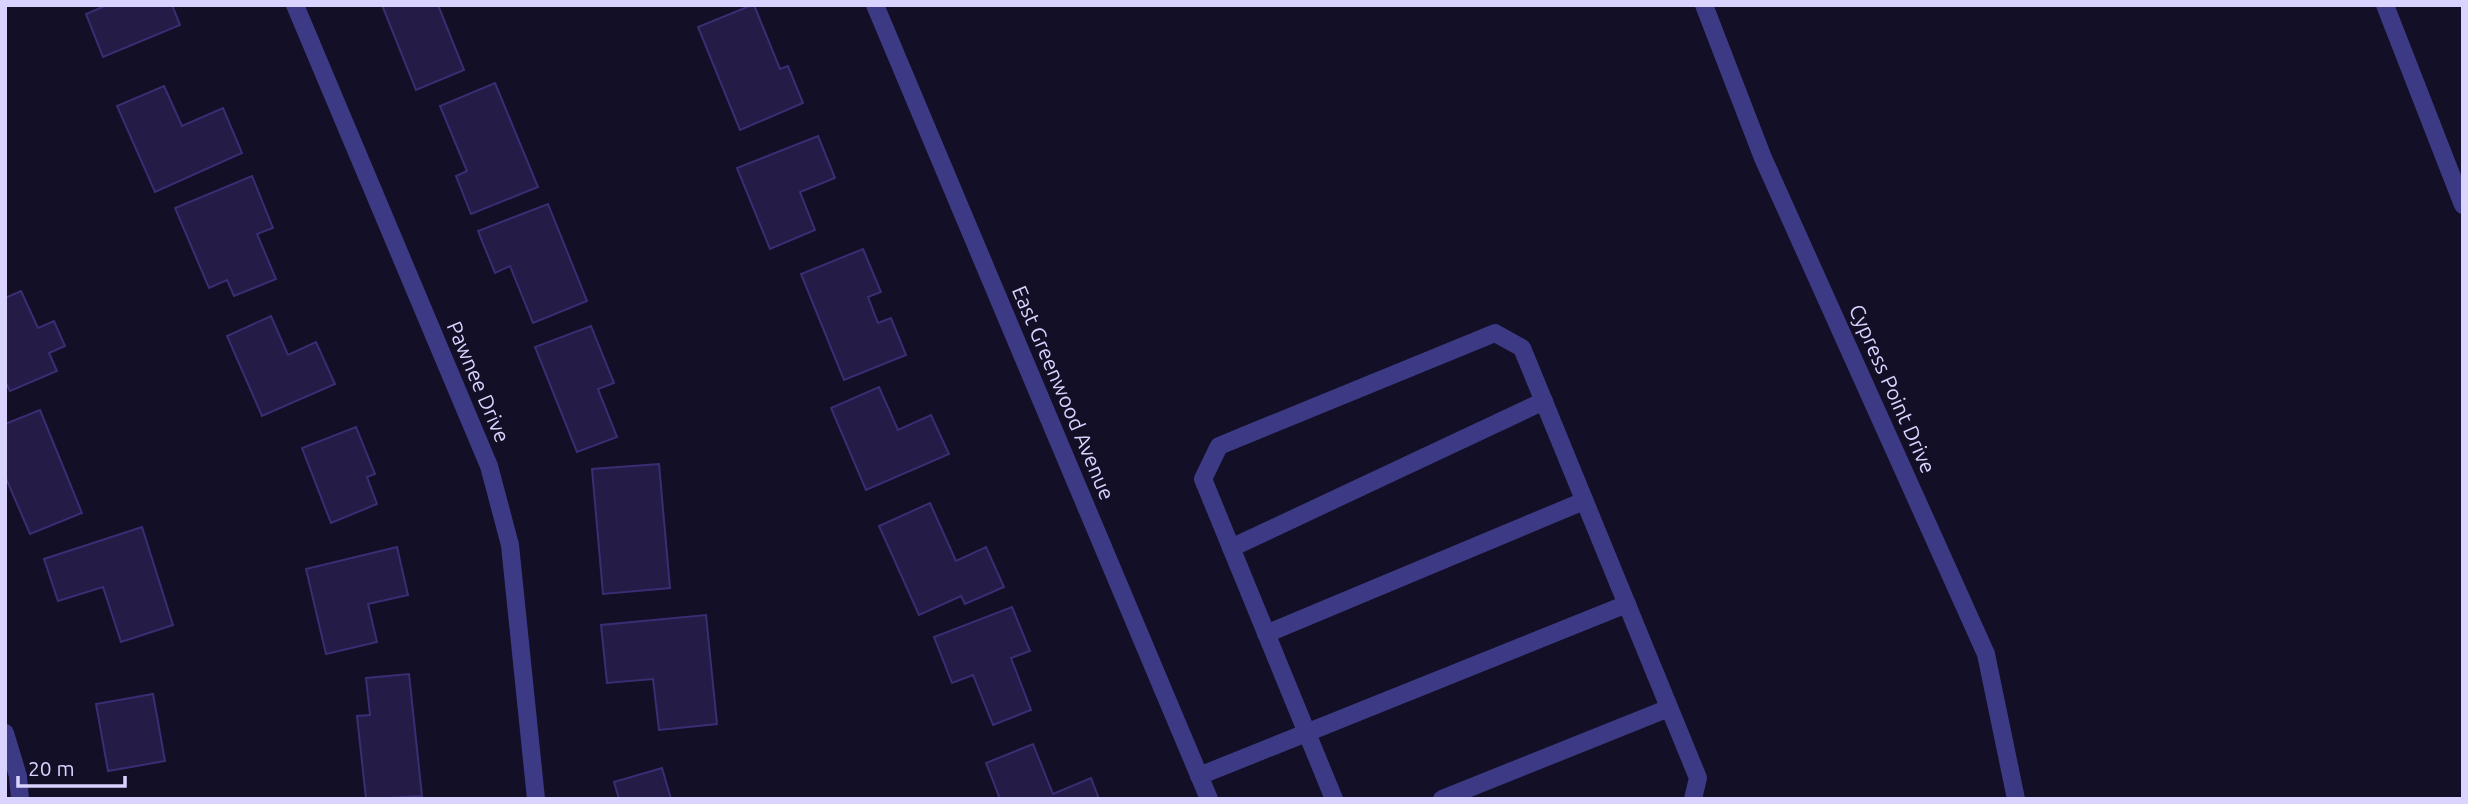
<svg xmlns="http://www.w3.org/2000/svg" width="2468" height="804" viewBox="0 0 2468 804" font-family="Ubuntu,sans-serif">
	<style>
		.building { fill: #241b47; stroke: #3b2d73; stroke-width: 2 }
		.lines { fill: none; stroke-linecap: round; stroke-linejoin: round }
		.service { stroke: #3d3a85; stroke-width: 18 }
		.minor { stroke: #3d3a85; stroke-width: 18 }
		.labels { text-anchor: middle; stroke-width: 6; stroke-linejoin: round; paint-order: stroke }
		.street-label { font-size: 21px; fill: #d9d4ff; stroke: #130f26 }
	</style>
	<rect width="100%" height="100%" fill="#130f26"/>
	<g class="building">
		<polygon points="107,5 172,5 180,25 103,57 86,14"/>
		<polygon points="382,5 438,5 464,70 416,90"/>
		<polygon points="752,5 754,5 780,69 788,66 803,103 740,130 698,27"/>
		<polygon points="495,83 538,187 471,214 456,176 467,171 440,106"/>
		<polygon points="164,86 182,126 223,108 242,153 155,192 117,106"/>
		<polygon points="818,136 835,178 800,192 815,230 770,249 737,168"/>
		<polygon points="252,176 273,228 257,234 276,279 234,296 227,280 209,288 175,208"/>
		<polygon points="548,204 587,301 533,323 510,266 495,273 478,231"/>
		<polygon points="863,249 881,292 868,297 878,323 891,318 906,355 844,380 801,274"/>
		<polygon points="21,291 38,328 54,321 65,346 49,353 57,371 10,391 5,381 5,298"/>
		<polygon points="271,316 288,355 316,342 335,384 262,416 227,336"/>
		<polygon points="591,326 614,383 598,389 617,437 577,452 535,347"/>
		<polygon points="879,387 898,430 931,415 949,454 866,490 831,408"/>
		<polygon points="40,410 82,513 30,534 5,476 5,424"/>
		<polygon points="356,427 375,474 367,477 377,504 331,523 302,448"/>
		<polygon points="659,464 670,588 603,594 592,469"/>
		<polygon points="930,503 956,561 986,547 1004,587 965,604 961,596 919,615 879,526"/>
		<polygon points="142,527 173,625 121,642 103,587 58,601 44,559"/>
		<polygon points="397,547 408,595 368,604 377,642 326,654 306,569"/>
		<polygon points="1012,607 1030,651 1011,658 1031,710 993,725 973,675 952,683 934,637"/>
		<polygon points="706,615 717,724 659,730 653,679 607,683 601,625"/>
		<polygon points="409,674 422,796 366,799 357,716 370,715 366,678"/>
		<polygon points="153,694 165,761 108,771 96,704"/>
		<polygon points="1033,744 1053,794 1091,778 1099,799 1000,799 986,763"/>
		<polygon points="662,768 671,799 619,799 614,782"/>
	</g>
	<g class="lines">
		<g class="service">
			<polyline points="1231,548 1544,401"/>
			<polyline points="1266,634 1584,501"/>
			<polyline points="1199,776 1627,604"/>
			<polyline points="1334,799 1203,479 1219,446 1495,333 1522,348 1698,778 1693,799"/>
			<polyline points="1442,799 1669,708"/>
		</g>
		<g class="minor">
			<polyline points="295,5 489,466 510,545 536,799"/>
			<polyline points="875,5 1209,799"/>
			<polyline points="1704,5 1763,158 1986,654 2016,799"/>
			<polyline points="2385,5 2463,205"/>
			<polyline points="5,733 18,776 20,799"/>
		</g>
	</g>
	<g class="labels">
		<g class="street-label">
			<text transform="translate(478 382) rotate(67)" y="7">Pawnee Drive</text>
			<text transform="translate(1892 389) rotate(66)" y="7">Cypress Point Drive</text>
			<text transform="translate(1063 393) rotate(67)" y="7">East Greenwood Avenue</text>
		</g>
	</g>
	<rect width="2468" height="804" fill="none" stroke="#d9d4ff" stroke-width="14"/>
	<path d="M18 776v10h107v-10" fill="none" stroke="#d9d4ff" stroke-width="3.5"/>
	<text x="28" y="776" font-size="21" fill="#d9d4ff" stroke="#130f26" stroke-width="5" paint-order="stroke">20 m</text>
</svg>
